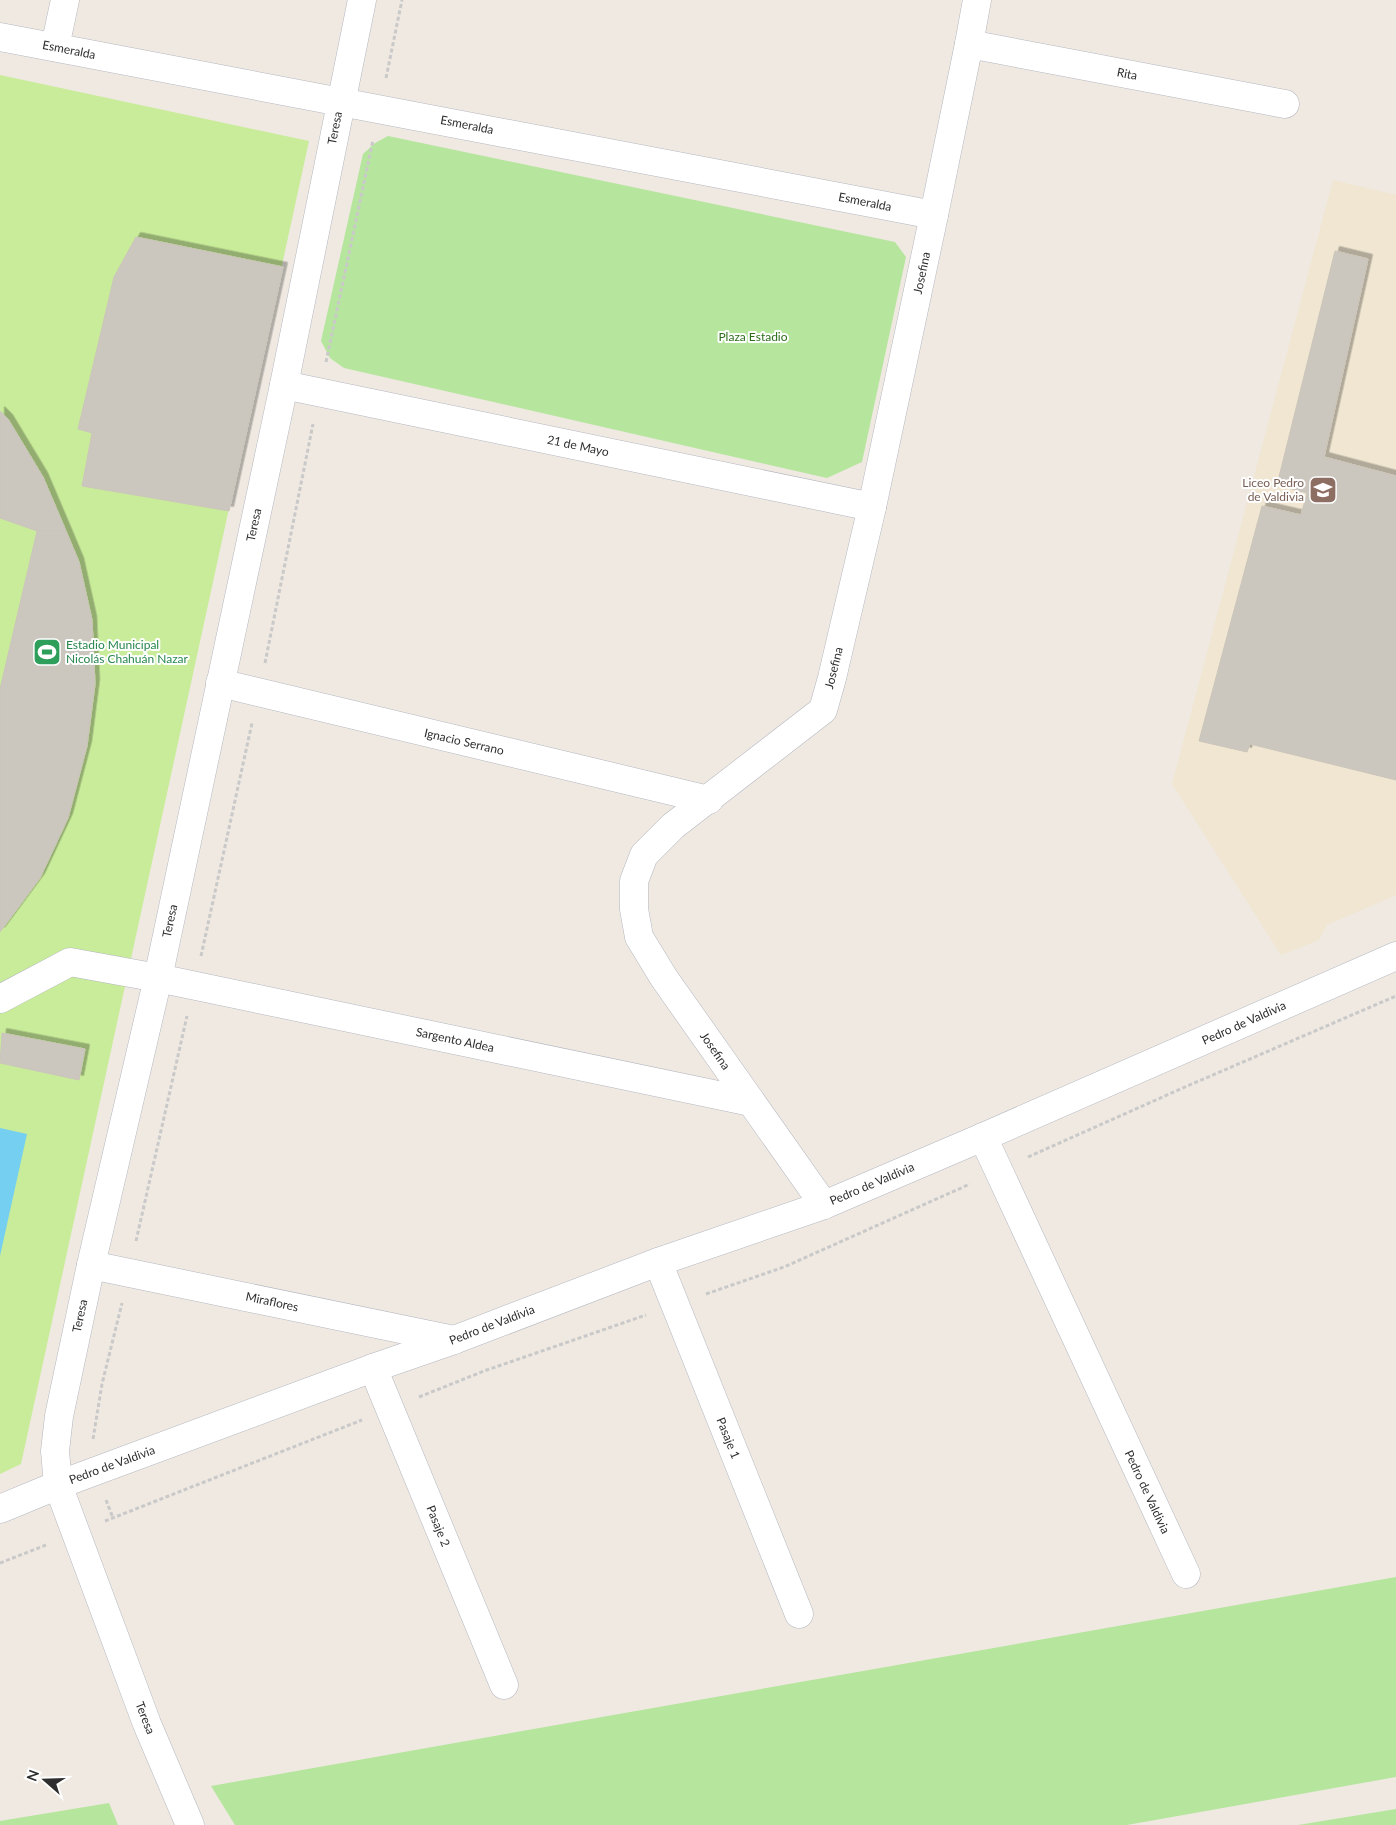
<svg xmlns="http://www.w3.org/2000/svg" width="1396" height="1825" viewBox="0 0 1396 1825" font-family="Lato,sans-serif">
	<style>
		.education { fill: #f0e6d1 }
		.green { fill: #b6e59e }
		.pitch { fill: #c9ec9a }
		.water { fill: #75cff0 }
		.building { fill: #cbc7bf; stroke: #cbc5ba; filter: url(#shadow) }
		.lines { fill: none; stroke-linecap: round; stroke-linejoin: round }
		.minor-casing { stroke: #b4b7c1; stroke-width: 29 }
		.path { stroke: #c9c9c9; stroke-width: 3; stroke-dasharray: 4 2.5; stroke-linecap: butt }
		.minor { stroke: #fff; stroke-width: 28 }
		.labels { text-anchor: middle; stroke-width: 4; stroke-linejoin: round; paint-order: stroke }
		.street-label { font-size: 12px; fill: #2e2e2e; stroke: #fff }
		.park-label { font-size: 12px; fill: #2c6e1b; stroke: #fff }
		.education-label { font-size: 12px; fill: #785e54; stroke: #fff; text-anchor: end }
		.leisure-label { font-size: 12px; fill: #27864d; stroke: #fff; text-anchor: start }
	</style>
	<defs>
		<filter id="shadow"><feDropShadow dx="4.5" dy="-4.5" stdDeviation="0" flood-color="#0004"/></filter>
	</defs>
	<rect width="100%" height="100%" fill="#efe9e1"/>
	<polygon class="education" points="1333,180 1396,195 1396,895 1327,925 1319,940 1281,955 1172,784"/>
	<g class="green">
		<polygon points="388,136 895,242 906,257 862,462 827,478 344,368 330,358 321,341 363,154 375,143"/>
		<polygon points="1396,1577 1396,1777 1127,1825 235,1825 211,1786"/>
		<polygon points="109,1803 118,1825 0,1825 0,1821"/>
		<polygon points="1396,1809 1396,1825 1298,1825"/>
	</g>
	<polygon class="pitch" points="0,75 309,141 21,1464 0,1474"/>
	<polygon class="water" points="0,1128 27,1134 0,1256"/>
	<g class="building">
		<polygon points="136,237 283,267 229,511 82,486 92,433 78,429 114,277"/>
		<polygon points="1335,251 1368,259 1324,457 1396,476 1396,780 1250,744 1247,752 1199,741 1262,506 1301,515 1307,493 1277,485"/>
		<polygon points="0,411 8,419 43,477 66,531 37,531 0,518"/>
		<polygon points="37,531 66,531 79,562 92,620 95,684 87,746 68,818 40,878 0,932 0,689"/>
		<polygon points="2,1033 85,1049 79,1080 0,1063"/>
	</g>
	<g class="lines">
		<defs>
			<g id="minor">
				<polyline points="0,37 934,215"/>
				<polyline points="969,44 1285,104"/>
				<polyline points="55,47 65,0"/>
				<polyline points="284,385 872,507"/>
				<polyline points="220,683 709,800"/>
				<polyline points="0,999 70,962 158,978 751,1102"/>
				<polyline points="983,1137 1186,1574"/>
				<polyline points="824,1205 664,978 639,937 634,909 634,881 644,855 673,826 823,710 832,678 872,507 934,215 969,44 977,0"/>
				<polyline points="658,1262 799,1614"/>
				<polyline points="91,1265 454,1340"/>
				<polyline points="373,1368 504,1685"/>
				<polyline points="0,1509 58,1485 373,1368 454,1340 658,1262 824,1205 983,1137 1396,956"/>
				<polyline points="190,1825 147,1724 58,1485 55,1451 59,1416 91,1265 158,978 284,385 362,0"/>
			</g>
		</defs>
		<use href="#minor" class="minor-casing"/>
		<g class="path">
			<polyline points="386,78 402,0"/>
			<polyline points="326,362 373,140"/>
			<polyline points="265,663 313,424"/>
			<polyline points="201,956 252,723"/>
			<polyline points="1028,1157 1185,1087 1396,996"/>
			<polyline points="136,1241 187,1016"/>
			<polyline points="706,1294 784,1267 970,1184"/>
			<polyline points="419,1397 484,1371 646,1315"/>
			<polyline points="93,1439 102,1384 122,1303"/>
			<polyline points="106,1500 113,1518"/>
			<polyline points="105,1521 362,1420"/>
			<polyline points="0,1563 46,1545"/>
		</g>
		<use href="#minor" class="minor"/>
	</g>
	<defs>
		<symbol id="school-square" viewBox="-11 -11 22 22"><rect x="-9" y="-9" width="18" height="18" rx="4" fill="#8d6e63" stroke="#fff"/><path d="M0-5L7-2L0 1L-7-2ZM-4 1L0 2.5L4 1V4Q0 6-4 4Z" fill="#fff"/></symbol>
		<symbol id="stadium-square" viewBox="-11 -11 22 22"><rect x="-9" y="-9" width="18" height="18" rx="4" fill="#2e9e5b" stroke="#fff"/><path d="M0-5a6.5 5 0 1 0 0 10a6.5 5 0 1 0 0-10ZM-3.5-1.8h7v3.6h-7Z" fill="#fff"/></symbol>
	</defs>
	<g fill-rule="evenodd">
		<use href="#school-square" x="1307" y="474" width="32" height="32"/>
		<use href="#stadium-square" x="31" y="636" width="32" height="32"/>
	</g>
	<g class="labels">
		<g class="street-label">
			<text transform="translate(69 50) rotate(11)" y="4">Esmeralda</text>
			<text transform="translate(1127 74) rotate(11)" y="4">Rita</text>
			<text transform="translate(467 125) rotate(11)" y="4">Esmeralda</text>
			<text transform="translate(335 128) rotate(-79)" y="4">Teresa</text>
			<text transform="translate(865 202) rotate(11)" y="4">Esmeralda</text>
			<text transform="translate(922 273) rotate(-78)" y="4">Josefina</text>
			<text transform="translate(578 446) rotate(12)" y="4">21 de Mayo</text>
			<text transform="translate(254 525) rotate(-78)" y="4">Teresa</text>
			<text transform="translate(834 668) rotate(-76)" y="4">Josefina</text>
			<text transform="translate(464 742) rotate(13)" y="4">Ignacio Serrano</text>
			<text transform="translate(170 921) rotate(-78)" y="4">Teresa</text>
			<text transform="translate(1244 1023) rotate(-24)" y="4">Pedro de Valdivia</text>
			<text transform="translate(455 1040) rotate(12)" y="4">Sargento Aldea</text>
			<text transform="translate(715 1051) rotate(55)" y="4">Josefina</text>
			<text transform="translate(872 1184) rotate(-23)" y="4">Pedro de Valdivia</text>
			<text transform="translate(272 1302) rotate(12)" y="4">Miraflores</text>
			<text transform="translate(80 1316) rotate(-78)" y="4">Teresa</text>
			<text transform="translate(492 1325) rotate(-21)" y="4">Pedro de Valdivia</text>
			<text transform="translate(728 1438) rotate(68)" y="4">Pasaje 1</text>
			<text transform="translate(112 1465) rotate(-20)" y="4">Pedro de Valdivia</text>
			<text transform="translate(1147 1492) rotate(65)" y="4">Pedro de Valdivia</text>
			<text transform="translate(438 1526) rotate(68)" y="4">Pasaje 2</text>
			<text transform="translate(145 1718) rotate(69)" y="4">Teresa</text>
		</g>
		<g class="park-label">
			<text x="753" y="341">Plaza Estadio</text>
		</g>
		<g class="education-label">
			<text x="1304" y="487">Liceo Pedro<tspan x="1304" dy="14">de Valdivia</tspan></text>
		</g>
		<g class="leisure-label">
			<text x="66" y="649">Estadio Municipal<tspan x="66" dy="14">Nicolás Chahuán Nazar</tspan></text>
		</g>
	</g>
	<g transform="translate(45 1780) rotate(290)" stroke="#ffffff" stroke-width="4" paint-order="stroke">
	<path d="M0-4L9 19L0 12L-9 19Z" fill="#2e2e2e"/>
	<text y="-8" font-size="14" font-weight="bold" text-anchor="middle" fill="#2e2e2e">N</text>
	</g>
</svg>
